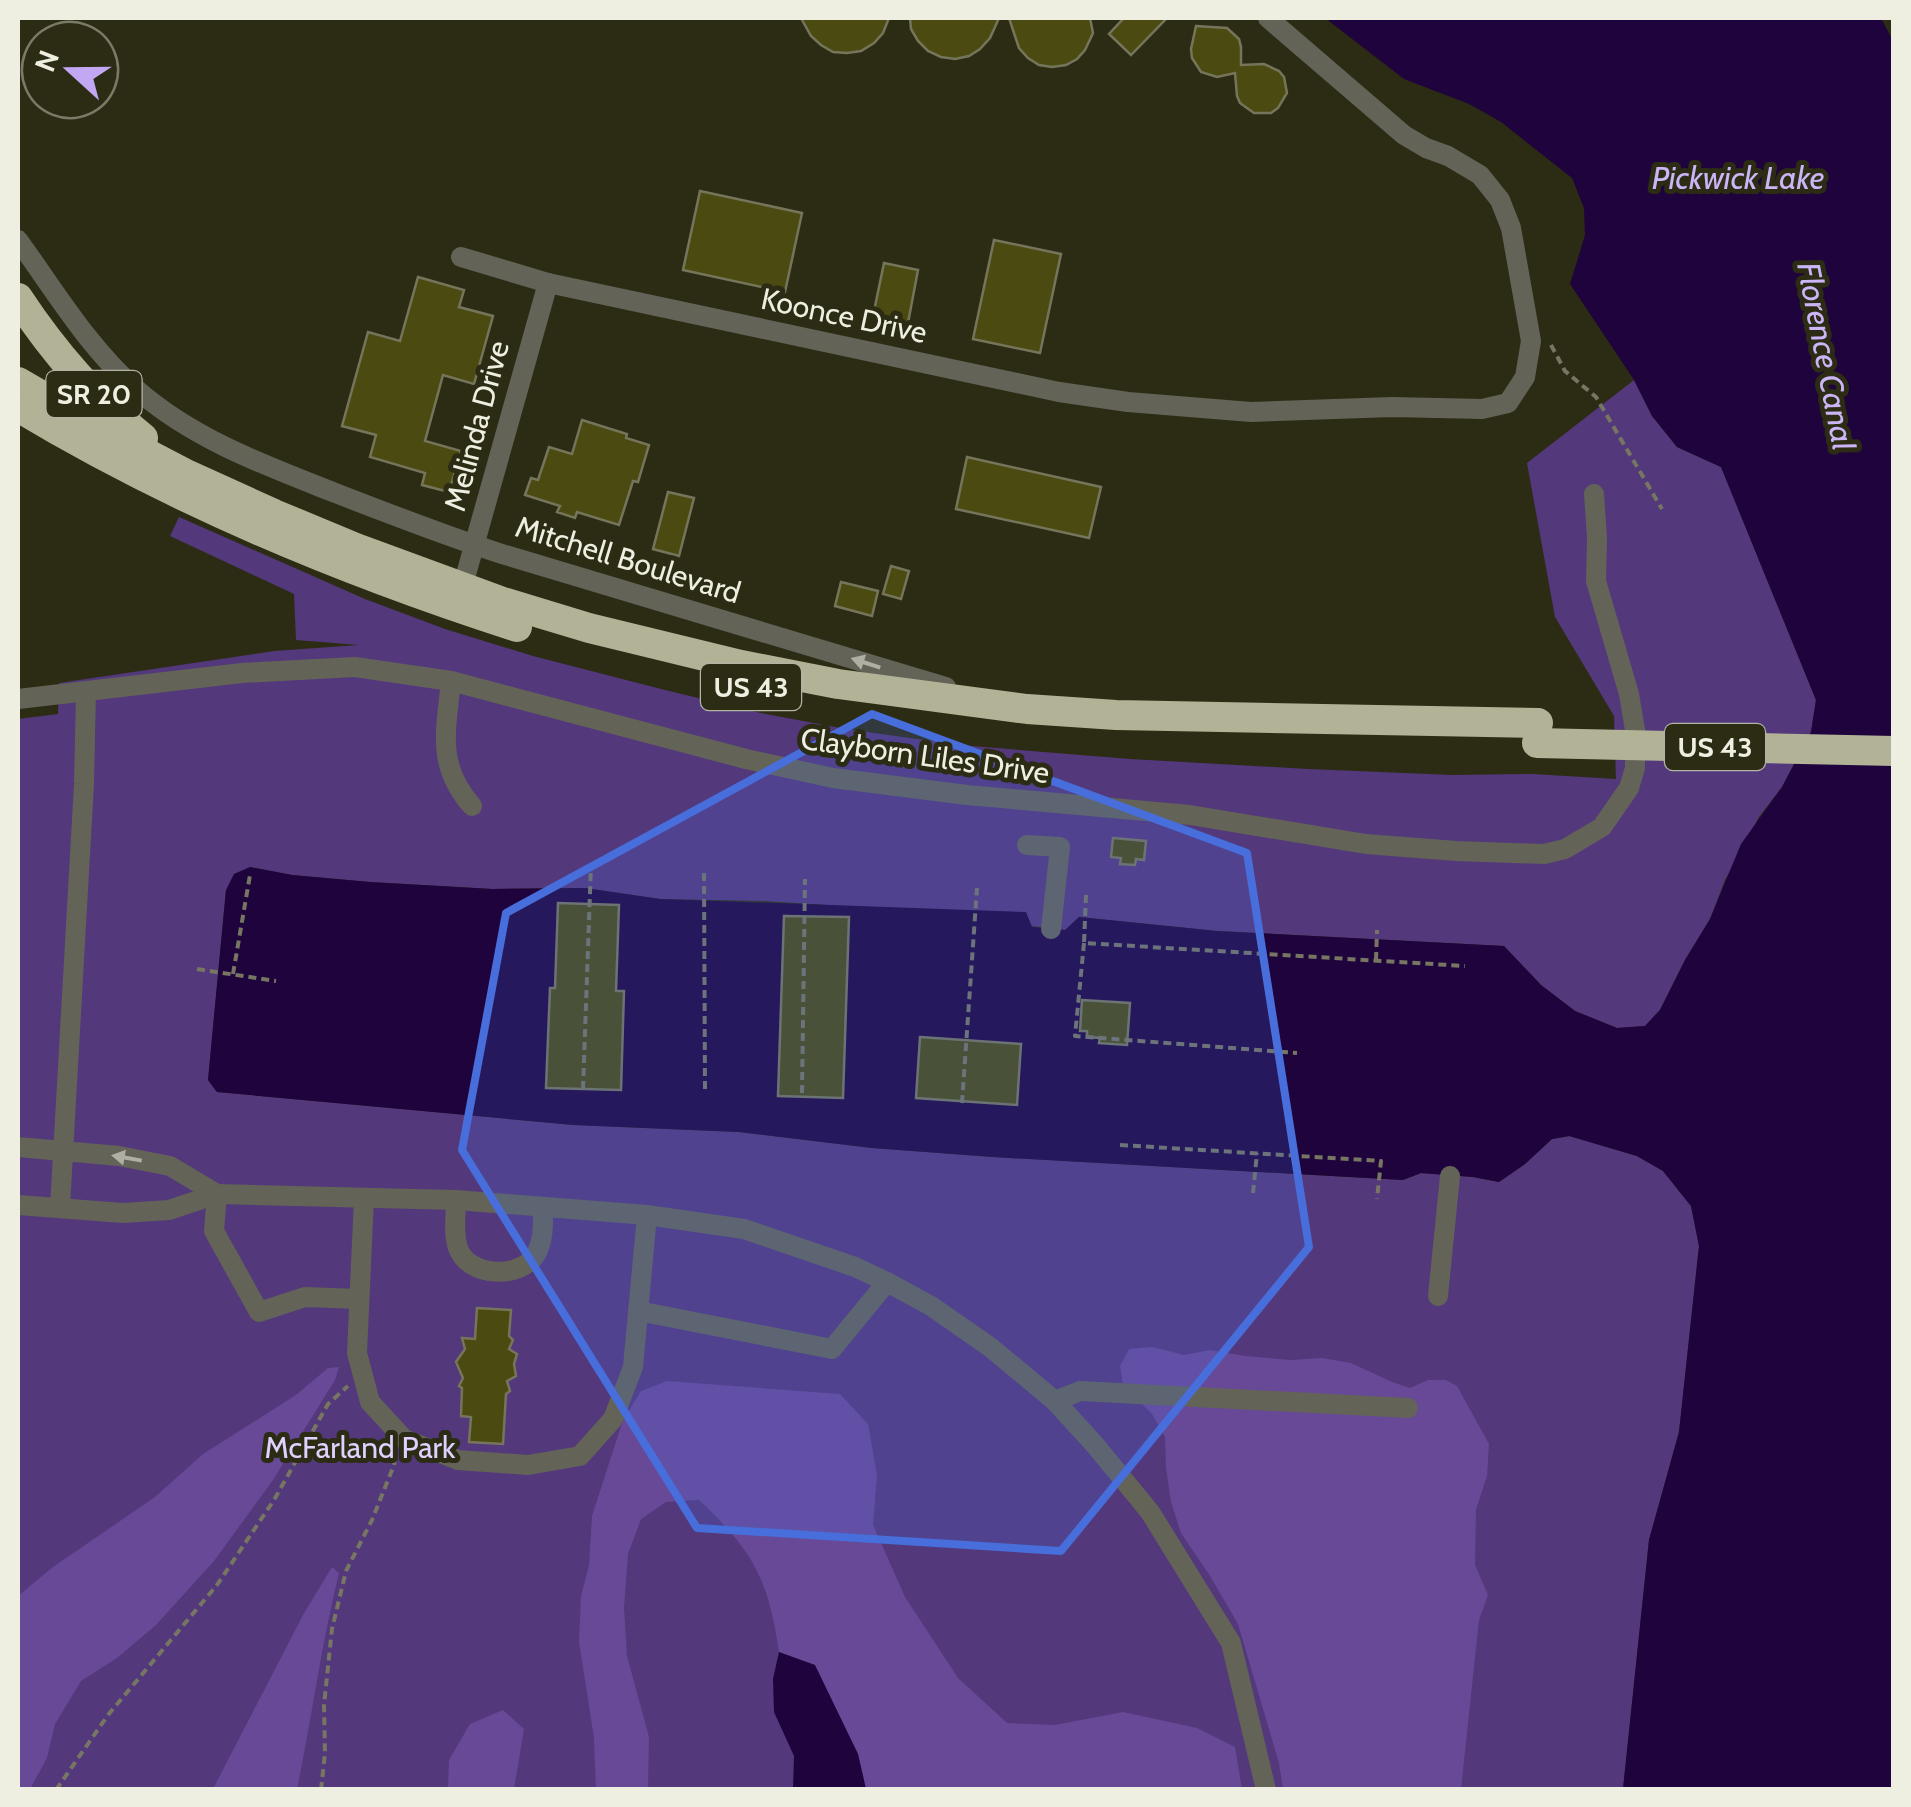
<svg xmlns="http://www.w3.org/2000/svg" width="1911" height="1807" viewBox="0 0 1911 1807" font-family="Cabin,sans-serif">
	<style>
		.green { fill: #53387c }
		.forest { fill: #684998 }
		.water { fill: #1f033c }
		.building { fill: #4b4a11; stroke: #75755b; stroke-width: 2.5 }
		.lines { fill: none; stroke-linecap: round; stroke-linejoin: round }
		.path { stroke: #767663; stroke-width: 4; stroke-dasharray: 8 5; stroke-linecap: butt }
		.minor { stroke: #636358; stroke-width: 20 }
		.highway { stroke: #b1b296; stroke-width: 30 }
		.highway-bridge { stroke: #b1b296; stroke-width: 30 }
		.oneway { fill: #afb0a3 }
		.marked { fill: #476eda; fill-opacity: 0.2; stroke: #476eda; stroke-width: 8; stroke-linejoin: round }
		.labels { text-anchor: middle; stroke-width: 10; stroke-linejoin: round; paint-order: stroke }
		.shield { fill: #2c2c15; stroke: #b4b4a4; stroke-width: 2.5 }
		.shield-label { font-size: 28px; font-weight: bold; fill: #eeefe1 }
		.street-label { font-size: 30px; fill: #eeefe1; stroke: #2c2c15 }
		.park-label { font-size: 30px; fill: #e0d1fe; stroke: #2c2c15 }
		.water-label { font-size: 32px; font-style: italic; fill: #cbb5f7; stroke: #2c2c15 }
	</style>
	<rect width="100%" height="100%" fill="#2c2c15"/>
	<polygon class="green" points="1634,380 1652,416 1677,447 1721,467 1816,700 1811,732 1782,787 1759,817 1725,880 1710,919 1685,960 1660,1010 1645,1026 1617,1028 1575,1011 1541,985 1504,946 1217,931 1079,917 1066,930 876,908 764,901 660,899 585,888 492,889 370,882 292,875 250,867 226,890 208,1080 217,1092 574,1125 739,1132 872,1148 993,1157 1403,1180 1421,1173 1473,1177 1499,1182 1525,1164 1552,1139 1570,1136 1637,1156 1663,1171 1691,1206 1699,1246 1679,1432 1649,1540 1623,1789 18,1789 18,719 58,714 59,683 274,651 359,645 296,640 294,594 170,536 179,517 365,599 445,629 533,656 661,689 756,712 846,729 959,745 1130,759 1308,769 1451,775 1533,774 1616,779 1614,716 1555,617 1527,463"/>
	<g class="forest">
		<polygon points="1153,1347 1184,1355 1210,1350 1245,1356 1291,1360 1322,1358 1351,1363 1392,1382 1410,1388 1428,1380 1446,1380 1457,1386 1489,1444 1487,1476 1476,1509 1475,1565 1488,1595 1479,1620 1461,1789 1283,1789 1279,1763 1238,1624 1210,1576 1181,1533 1171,1502 1166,1468 1165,1437 1152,1414 1123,1385 1120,1366 1129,1349"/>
		<polygon points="339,1367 335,1380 273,1480 214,1561 156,1625 117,1658 81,1681 55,1724 47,1758 30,1789 18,1789 18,1596 53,1567 155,1497 203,1454 296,1395 328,1368"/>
		<path d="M667,1381L840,1394L868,1424L877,1475L873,1525L905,1597L958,1678L1007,1723L1055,1725L1123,1712L1197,1728L1235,1747L1242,1789H866L858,1754L815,1666L779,1652C768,1578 753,1551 699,1500L666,1502L641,1519L628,1554L624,1608L627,1656L649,1737L648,1789L596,1790L594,1738L579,1642L581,1596L589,1565L592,1516L623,1420L641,1391Z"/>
		<path d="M332,1567L339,1573C321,1645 312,1718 297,1789H213L303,1615Z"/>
		<polygon points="503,1710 524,1729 514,1789 448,1789 449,1760 470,1724"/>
	</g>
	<g class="water">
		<polygon points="1325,18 1881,18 1894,43 1893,1789 1623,1789 1649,1540 1679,1432 1699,1246 1691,1206 1663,1171 1637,1156 1569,1136 1552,1139 1525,1164 1499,1182 1473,1177 1421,1173 1403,1180 993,1157 872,1148 739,1132 574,1125 217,1092 208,1080 226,890 234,874 250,867 292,875 370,882 492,889 585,888 660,899 1026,912 1032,927 1065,930 1079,917 1217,931 1504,946 1541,985 1575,1011 1617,1028 1645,1026 1660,1010 1685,960 1710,919 1741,844 1782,787 1811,732 1816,700 1721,467 1677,447 1652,416 1634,380 1570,284 1585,235 1584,208 1572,178 1501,122 1469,104 1404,79"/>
		<polygon points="779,1652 815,1665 858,1754 866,1789 793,1789 794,1756 774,1712 773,1679"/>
	</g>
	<g class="building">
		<polygon points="801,18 889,18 883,33 874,43 861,51 847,53 833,52 821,45 811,36"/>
		<polygon points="910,18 999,18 990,38 980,49 969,56 955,59 941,57 928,51 918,41 911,29"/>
		<polygon points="1009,18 1090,18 1093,33 1085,50 1077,59 1066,65 1052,67 1039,65 1028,58 1019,48"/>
		<polygon points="1124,18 1167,18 1131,55 1109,34"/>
		<polygon points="1196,26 1227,28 1239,39 1241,47 1241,65 1264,64 1279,71 1284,77 1287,93 1278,108 1271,113 1254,113 1240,103 1237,96 1235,73 1217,77 1201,72 1192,58 1191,49"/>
		<polygon points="700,191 802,213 785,292 683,270"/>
		<polygon points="994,240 1061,254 1040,353 973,339"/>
		<polygon points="884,263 918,270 908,323 873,316"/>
		<polygon points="418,277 464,290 459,307 493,316 474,384 443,375 425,441 461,451 449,492 422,485 425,473 370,457 376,435 342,426 368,332 400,341"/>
		<polygon points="582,420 627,434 626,438 649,445 638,482 633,481 619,525 577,512 575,518 557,512 560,506 525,495 531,478 538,480 549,447 572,454"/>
		<polygon points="967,457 1101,487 1089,538 956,509"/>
		<polygon points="668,492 694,498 679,556 653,549"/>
		<polygon points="891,566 909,571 901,599 883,594"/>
		<polygon points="841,582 878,591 872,616 835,606"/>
		<polygon points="1113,838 1146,841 1144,860 1136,859 1135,865 1120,864 1121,858 1111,857"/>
		<polygon points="558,903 619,905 616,991 624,991 621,1090 546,1088 550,988 555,988"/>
		<polygon points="784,916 849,917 843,1098 778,1096"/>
		<polygon points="1082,1000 1130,1003 1127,1045 1099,1043 1100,1038 1087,1037 1087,1031 1080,1031"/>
		<polygon points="920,1037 1021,1044 1017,1105 916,1098"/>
		<polygon points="477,1308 511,1310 509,1336 513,1340 509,1349 517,1354 514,1364 516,1376 507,1381 510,1391 506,1394 503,1444 469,1442 471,1417 461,1416 462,1388 459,1386 463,1378 456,1362 465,1349 462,1338 475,1339"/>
	</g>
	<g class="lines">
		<g class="path">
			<polyline points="1551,345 1565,371 1596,397 1662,509"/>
			<polyline points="704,873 705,1091"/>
			<polyline points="1086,895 1084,943 1465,966"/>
			<polyline points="1084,943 1075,1036 1297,1053"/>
			<polyline points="1376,960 1377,930"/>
			<polyline points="197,969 276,981"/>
			<polyline points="233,974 250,875"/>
			<polyline points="583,1089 591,865"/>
			<polyline points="802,1093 805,879"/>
			<polyline points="962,1103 977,888"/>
			<polyline points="1120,1145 1381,1161 1377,1199"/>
			<polyline points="1253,1193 1257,1153"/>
			<polyline points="56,1790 108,1715 217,1585 274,1500 328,1404 348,1386"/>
			<polyline points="321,1790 325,1753 324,1705 332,1629 346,1571 372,1520 394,1465 396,1453"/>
		</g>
		<g class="minor">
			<path d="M18,240C55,291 88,347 136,389C194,440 267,466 338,494C392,515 446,536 502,554L946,687"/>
			<polyline points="461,257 548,283 1059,392 1128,402 1251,412 1392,407 1482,409 1508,403 1525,377 1531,341 1511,228 1500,200 1480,175 1448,156 1426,148 1404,135 1268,18"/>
			<polyline points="463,585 548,283"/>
			<path d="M451,681C446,731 436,765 472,806"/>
			<polyline points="18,699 242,673 355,667 451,681 746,759 833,778 967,795 1190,815 1366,844 1456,851 1544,854 1565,849 1602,827 1629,788 1635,768 1635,730 1629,694 1596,581 1597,537 1594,494"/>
			<polyline points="1027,845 1060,847 1051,929"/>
			<polyline points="18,1147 119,1156 170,1166 217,1194"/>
			<polyline points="217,1194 214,1231 259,1312 305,1297 359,1299"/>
			<polyline points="364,1198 357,1353 370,1402 404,1439 458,1460 528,1465 580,1456 613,1419 633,1367 647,1215"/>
			<path d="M456,1200C456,1215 453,1234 458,1248C468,1277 520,1280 536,1254C544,1239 543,1224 543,1208"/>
			<polyline points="18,1205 123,1213 169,1210 217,1194 456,1200 647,1215 744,1229 855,1267 887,1282 931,1306 990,1347 1055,1401 1095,1445 1150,1512 1231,1643 1266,1790"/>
			<polyline points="60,1207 84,784 86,691"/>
			<polyline points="1438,1296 1450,1176"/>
			<polyline points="638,1311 832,1349 887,1282"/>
			<polyline points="1055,1401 1080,1391 1408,1408"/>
		</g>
		<g class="highway">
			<path d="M18,298C53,351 93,398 143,438"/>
			<polyline points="18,382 94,426 188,475 274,514 356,548 503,602 589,628 741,665 838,684 1027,709 1116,715 1538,723"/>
			<path d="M18,407C174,501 343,571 517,627"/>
		</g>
		<polyline class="highway-bridge" points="1537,743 1894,751"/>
	</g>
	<defs><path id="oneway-solid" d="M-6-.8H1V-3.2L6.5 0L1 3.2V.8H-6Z" transform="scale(2.5)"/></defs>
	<g class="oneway">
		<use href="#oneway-solid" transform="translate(866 663) rotate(-162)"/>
		<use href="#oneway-solid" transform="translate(127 1158) rotate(-170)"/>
	</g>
	<path class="marked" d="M872,714L1247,853L1309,1247L1061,1551L697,1528L462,1150L506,913Z"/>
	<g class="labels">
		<g class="shield">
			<rect x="46.5" y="371" width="95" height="46" rx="8"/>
			<rect x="701" y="664" width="100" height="46" rx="8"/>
			<rect x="1665" y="724" width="100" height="46" rx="8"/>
		</g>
		<g class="shield-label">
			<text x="94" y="404">SR 20</text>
			<text x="751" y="697">US 43</text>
			<text x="1715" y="757">US 43</text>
		</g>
		<g class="street-label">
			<text transform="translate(844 316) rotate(12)" y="10">Koonce Drive</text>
			<text transform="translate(477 426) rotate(-75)" y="10">Melinda Drive</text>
			<text transform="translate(628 560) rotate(17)" y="10">Mitchell Boulevard</text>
			<text transform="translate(925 756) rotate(8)" y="10">Clayborn Liles Drive</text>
		</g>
		<g class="park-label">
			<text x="360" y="1458">McFarland Park</text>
		</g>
		<g class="water-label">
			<text x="1738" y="189">Pickwick Lake</text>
			<text transform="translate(1826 356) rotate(79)" y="11">Florence Canal</text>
		</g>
	</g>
	<rect width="1911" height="1807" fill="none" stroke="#eeefe1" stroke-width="40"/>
	<g transform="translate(70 70) rotate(291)"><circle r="48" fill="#2c2c15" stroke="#7a7a67" stroke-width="2.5"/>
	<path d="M0-8L18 38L0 25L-18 38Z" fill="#c2a8f3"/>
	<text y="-15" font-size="28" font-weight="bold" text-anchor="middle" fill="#eeefe1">N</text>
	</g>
</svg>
